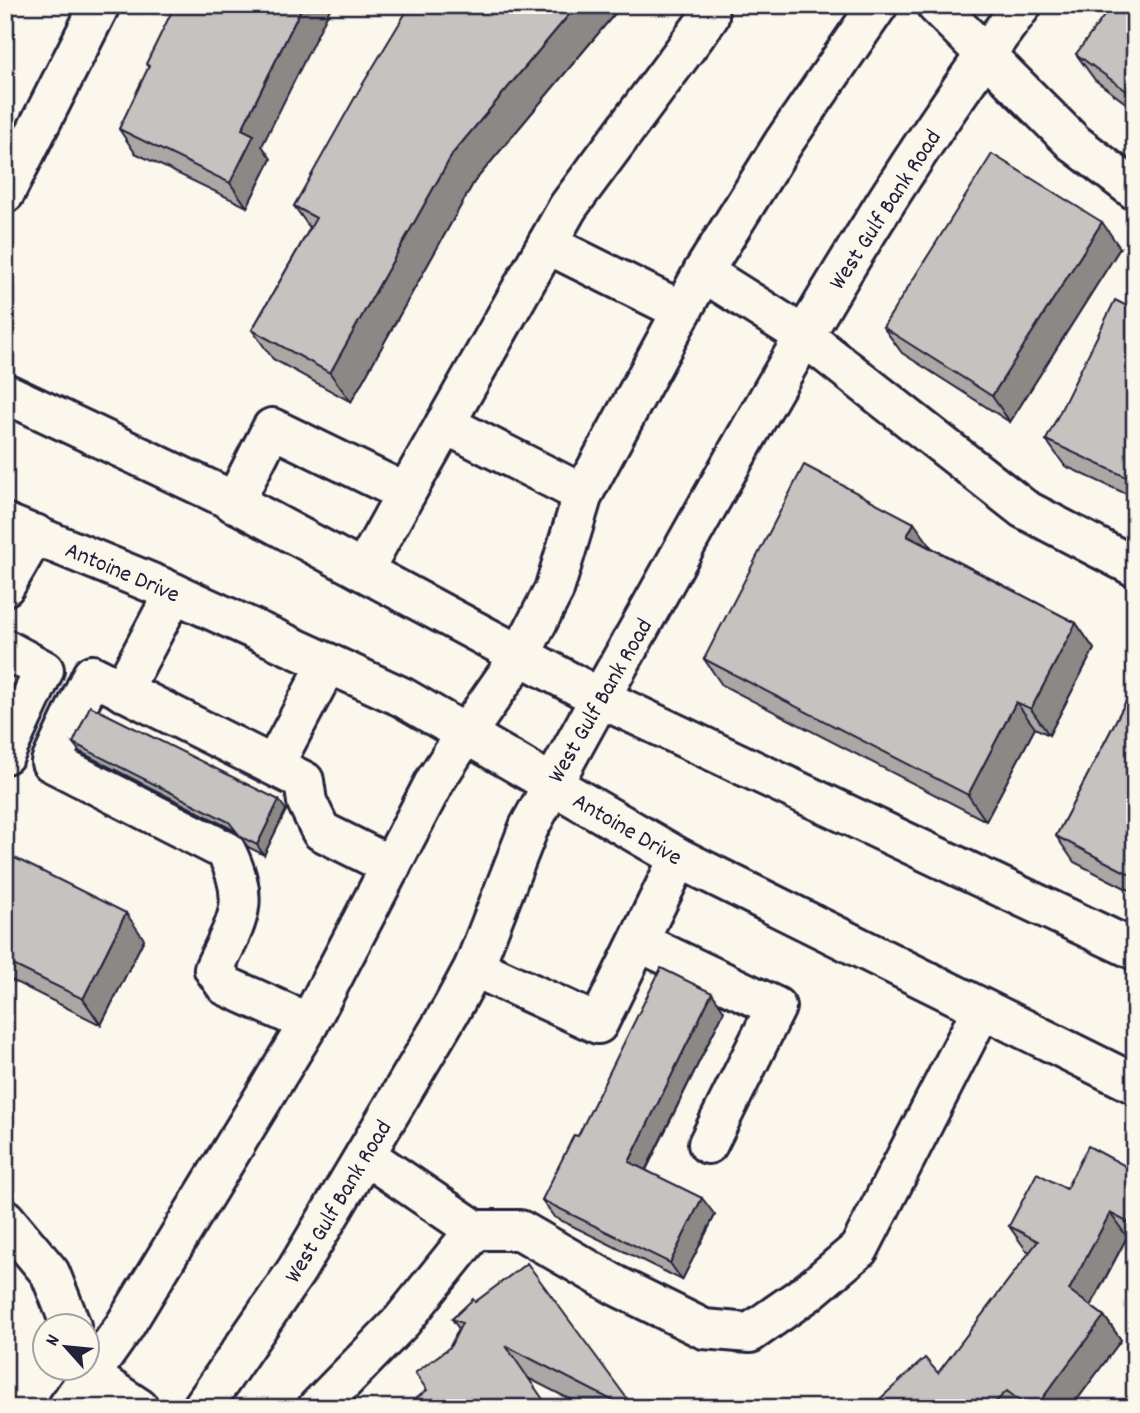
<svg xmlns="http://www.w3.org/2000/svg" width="1140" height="1413" viewBox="0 0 1140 1413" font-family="Dekko,sans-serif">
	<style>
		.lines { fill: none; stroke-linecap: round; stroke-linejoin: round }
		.minor-casing { stroke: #22223b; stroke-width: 44 }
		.major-casing { stroke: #22223b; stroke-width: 44 }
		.minor { stroke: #fbf7ec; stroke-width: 38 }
		.major { stroke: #fbf7ec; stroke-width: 38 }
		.wall { fill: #aaa7a5; stroke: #22223b; stroke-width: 2 }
		.shaded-wall { fill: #8b8886; stroke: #22223b; stroke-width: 2 }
		.building { fill: #c6c2c0; stroke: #22223b; stroke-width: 2 }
		.labels { text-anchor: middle; stroke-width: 6; stroke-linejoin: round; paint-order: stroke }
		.street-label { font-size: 24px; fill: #22223b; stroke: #fbf7ec }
	</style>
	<rect width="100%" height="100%" fill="#fbf7ec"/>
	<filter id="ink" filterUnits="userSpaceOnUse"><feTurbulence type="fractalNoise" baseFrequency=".0143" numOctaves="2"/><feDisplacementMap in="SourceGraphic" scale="14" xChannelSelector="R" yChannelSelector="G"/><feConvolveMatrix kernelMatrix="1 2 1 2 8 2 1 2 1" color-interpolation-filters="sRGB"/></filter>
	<g filter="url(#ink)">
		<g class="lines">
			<defs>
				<g id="minor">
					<polyline points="985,54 1074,143 1135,190"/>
					<polyline points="5,193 100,5"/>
					<polyline points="547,244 682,311"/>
					<polyline points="804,336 1024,509 1135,567"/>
					<polyline points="445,424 583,494"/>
					<polyline points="234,503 272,428 406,493 568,207 709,17"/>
					<polyline points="363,571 406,493"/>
					<polyline points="5,586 35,534"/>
					<polyline points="5,649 44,670 5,754"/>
					<polyline points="122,691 174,593"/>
					<polyline points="274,765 328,663"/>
					<polyline points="639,942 776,1007 708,1144"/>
					<polyline points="474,967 598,1024 679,858"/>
					<path d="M309,1023L226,986L214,969C237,920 252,903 226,851L51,762L92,675L304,781L307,802L321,831L391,866"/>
					<polyline points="365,1155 475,1230"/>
					<polyline points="5,1219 50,1273 71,1326"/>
					<polyline points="88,1367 91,1376 139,1408"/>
					<polyline points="67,1408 124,1327 309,1023 435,781 465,735"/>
					<polyline points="202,1408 296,1271 452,1008 474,967 529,827 600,698"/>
					<polyline points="317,1408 402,1321 475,1230 520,1230 617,1286 704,1329 750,1333 807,1293 859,1249 982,1009"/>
				</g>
				<g id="major">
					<polyline points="936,5 985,54"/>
					<polyline points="703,272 804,336"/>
					<polyline points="5,393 223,496 600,698 1135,950"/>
					<polyline points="5,523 159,586 402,697 679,858 1135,1084"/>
					<path d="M600,698C733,463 858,221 1022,5"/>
					<polyline points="465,735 520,656 554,590 583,494 703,272 784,142 878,5"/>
				</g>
			</defs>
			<use href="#minor" class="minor-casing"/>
			<use href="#major" class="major-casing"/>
			<use href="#minor" class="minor"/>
			<use href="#major" class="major"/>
		</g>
		<g class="wall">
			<polygon points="411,5 622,5 474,182 351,402 273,359 252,330 310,228 294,206"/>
			<polygon points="1135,5 1135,110 1095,80 1076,54"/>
			<polygon points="146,64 262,146 271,159 247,207 135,153 119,129 149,68"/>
			<polygon points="1120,248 1010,422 902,353 883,327"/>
			<polygon points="1135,310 1135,498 1065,466 1046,440"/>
			<polygon points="932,548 1076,623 1094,649 1049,735 1035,728 986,821 722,685 704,659"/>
			<polygon points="1135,684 1135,893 1074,862 1056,836"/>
			<polygon points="73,743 286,810 264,855 248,847 236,831 80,752"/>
			<polygon points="5,877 144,939 101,1025 5,977"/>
			<polygon points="724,1011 646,1170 715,1215 682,1280 554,1217 542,1200 578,1136"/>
			<polygon points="1135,1171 1135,1241 1127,1237 1091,1306 1104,1316 1121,1340 1071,1408 870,1408 938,1373 1030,1252 1026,1250 1009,1226 1066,1189"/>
			<polygon points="475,1302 634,1408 587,1408 528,1378 427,1391 459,1329 452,1319"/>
		</g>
		<g class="shaded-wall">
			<polygon points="303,5 332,5 262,146 271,159 247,207 230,183 242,129"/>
			<polygon points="577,5 622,5 474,182 351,402 330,373 453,153"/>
			<polygon points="1102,222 1120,248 1010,422 992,396"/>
			<polygon points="914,523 932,548 907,536"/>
			<polygon points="1076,623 1094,649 1049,735 1031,709"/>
			<polygon points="1016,702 1035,728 986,821 968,795"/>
			<polygon points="279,800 286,810 264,855 257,845"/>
			<polygon points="126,913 144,939 101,1025 83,999"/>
			<polygon points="712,993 724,1011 641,1179 629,1162"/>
			<polygon points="702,1198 715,1215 682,1280 670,1263"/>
			<polygon points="1110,1213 1127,1237 1086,1314 1069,1290"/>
			<polygon points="1104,1316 1121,1340 1071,1408 1035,1408"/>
		</g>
		<g class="building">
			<polygon points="175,5 303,5 242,129 254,135 230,183 119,129 149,66 146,64"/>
			<polygon points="411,5 577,5 453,153 330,373 252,330 316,218 294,206 358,92 405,14"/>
			<polygon points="1112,5 1135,5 1135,97 1076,54"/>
			<polygon points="992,154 1102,222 992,396 883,327"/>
			<polygon points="1115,300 1135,310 1135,481 1046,440"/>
			<polygon points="804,465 914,523 907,536 1076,623 1031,709 1016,702 968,795 704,659"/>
			<polygon points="1135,684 1135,877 1056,836"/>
			<polygon points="90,706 279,800 257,845 241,837 229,822 73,743"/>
			<polygon points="15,858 126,913 83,999 5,961 5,877"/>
			<polygon points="661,968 712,993 629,1162 702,1198 670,1263 542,1200 574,1135 578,1136"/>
			<polygon points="1088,1146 1135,1171 1135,1226 1110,1213 1069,1290 1104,1316 1035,1408 1029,1408 1007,1391 989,1408 870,1408 925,1358 938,1373 1038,1241 1009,1226 1037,1173 1066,1189"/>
			<polygon points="527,1263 634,1408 627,1408 506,1346 549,1408 404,1408 427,1390 415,1373 450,1347 462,1323 452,1319 473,1299 475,1302"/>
		</g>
	</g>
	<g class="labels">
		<g class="street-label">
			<text transform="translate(884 209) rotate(-57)" y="8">West Gulf Bank Road</text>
			<text transform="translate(123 571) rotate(23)" y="8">Antoine Drive</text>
			<text transform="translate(599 700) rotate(-60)" y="8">West Gulf Bank Road</text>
			<text transform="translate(628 828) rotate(30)" y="8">Antoine Drive</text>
			<text transform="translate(337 1201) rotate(-59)" y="8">West Gulf Bank Road</text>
		</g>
	</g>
	<rect width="1140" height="1413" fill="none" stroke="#fbf7ec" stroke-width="28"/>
	<rect x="14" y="14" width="1112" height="1385" fill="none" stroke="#22223b" stroke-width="2.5" filter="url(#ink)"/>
	<g transform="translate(66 1347) rotate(297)"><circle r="33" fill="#fbf7ec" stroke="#a4a2a5" stroke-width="2"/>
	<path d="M0-5L12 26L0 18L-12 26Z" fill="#22223b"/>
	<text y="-10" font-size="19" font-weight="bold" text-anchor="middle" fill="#22223b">N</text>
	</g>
</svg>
